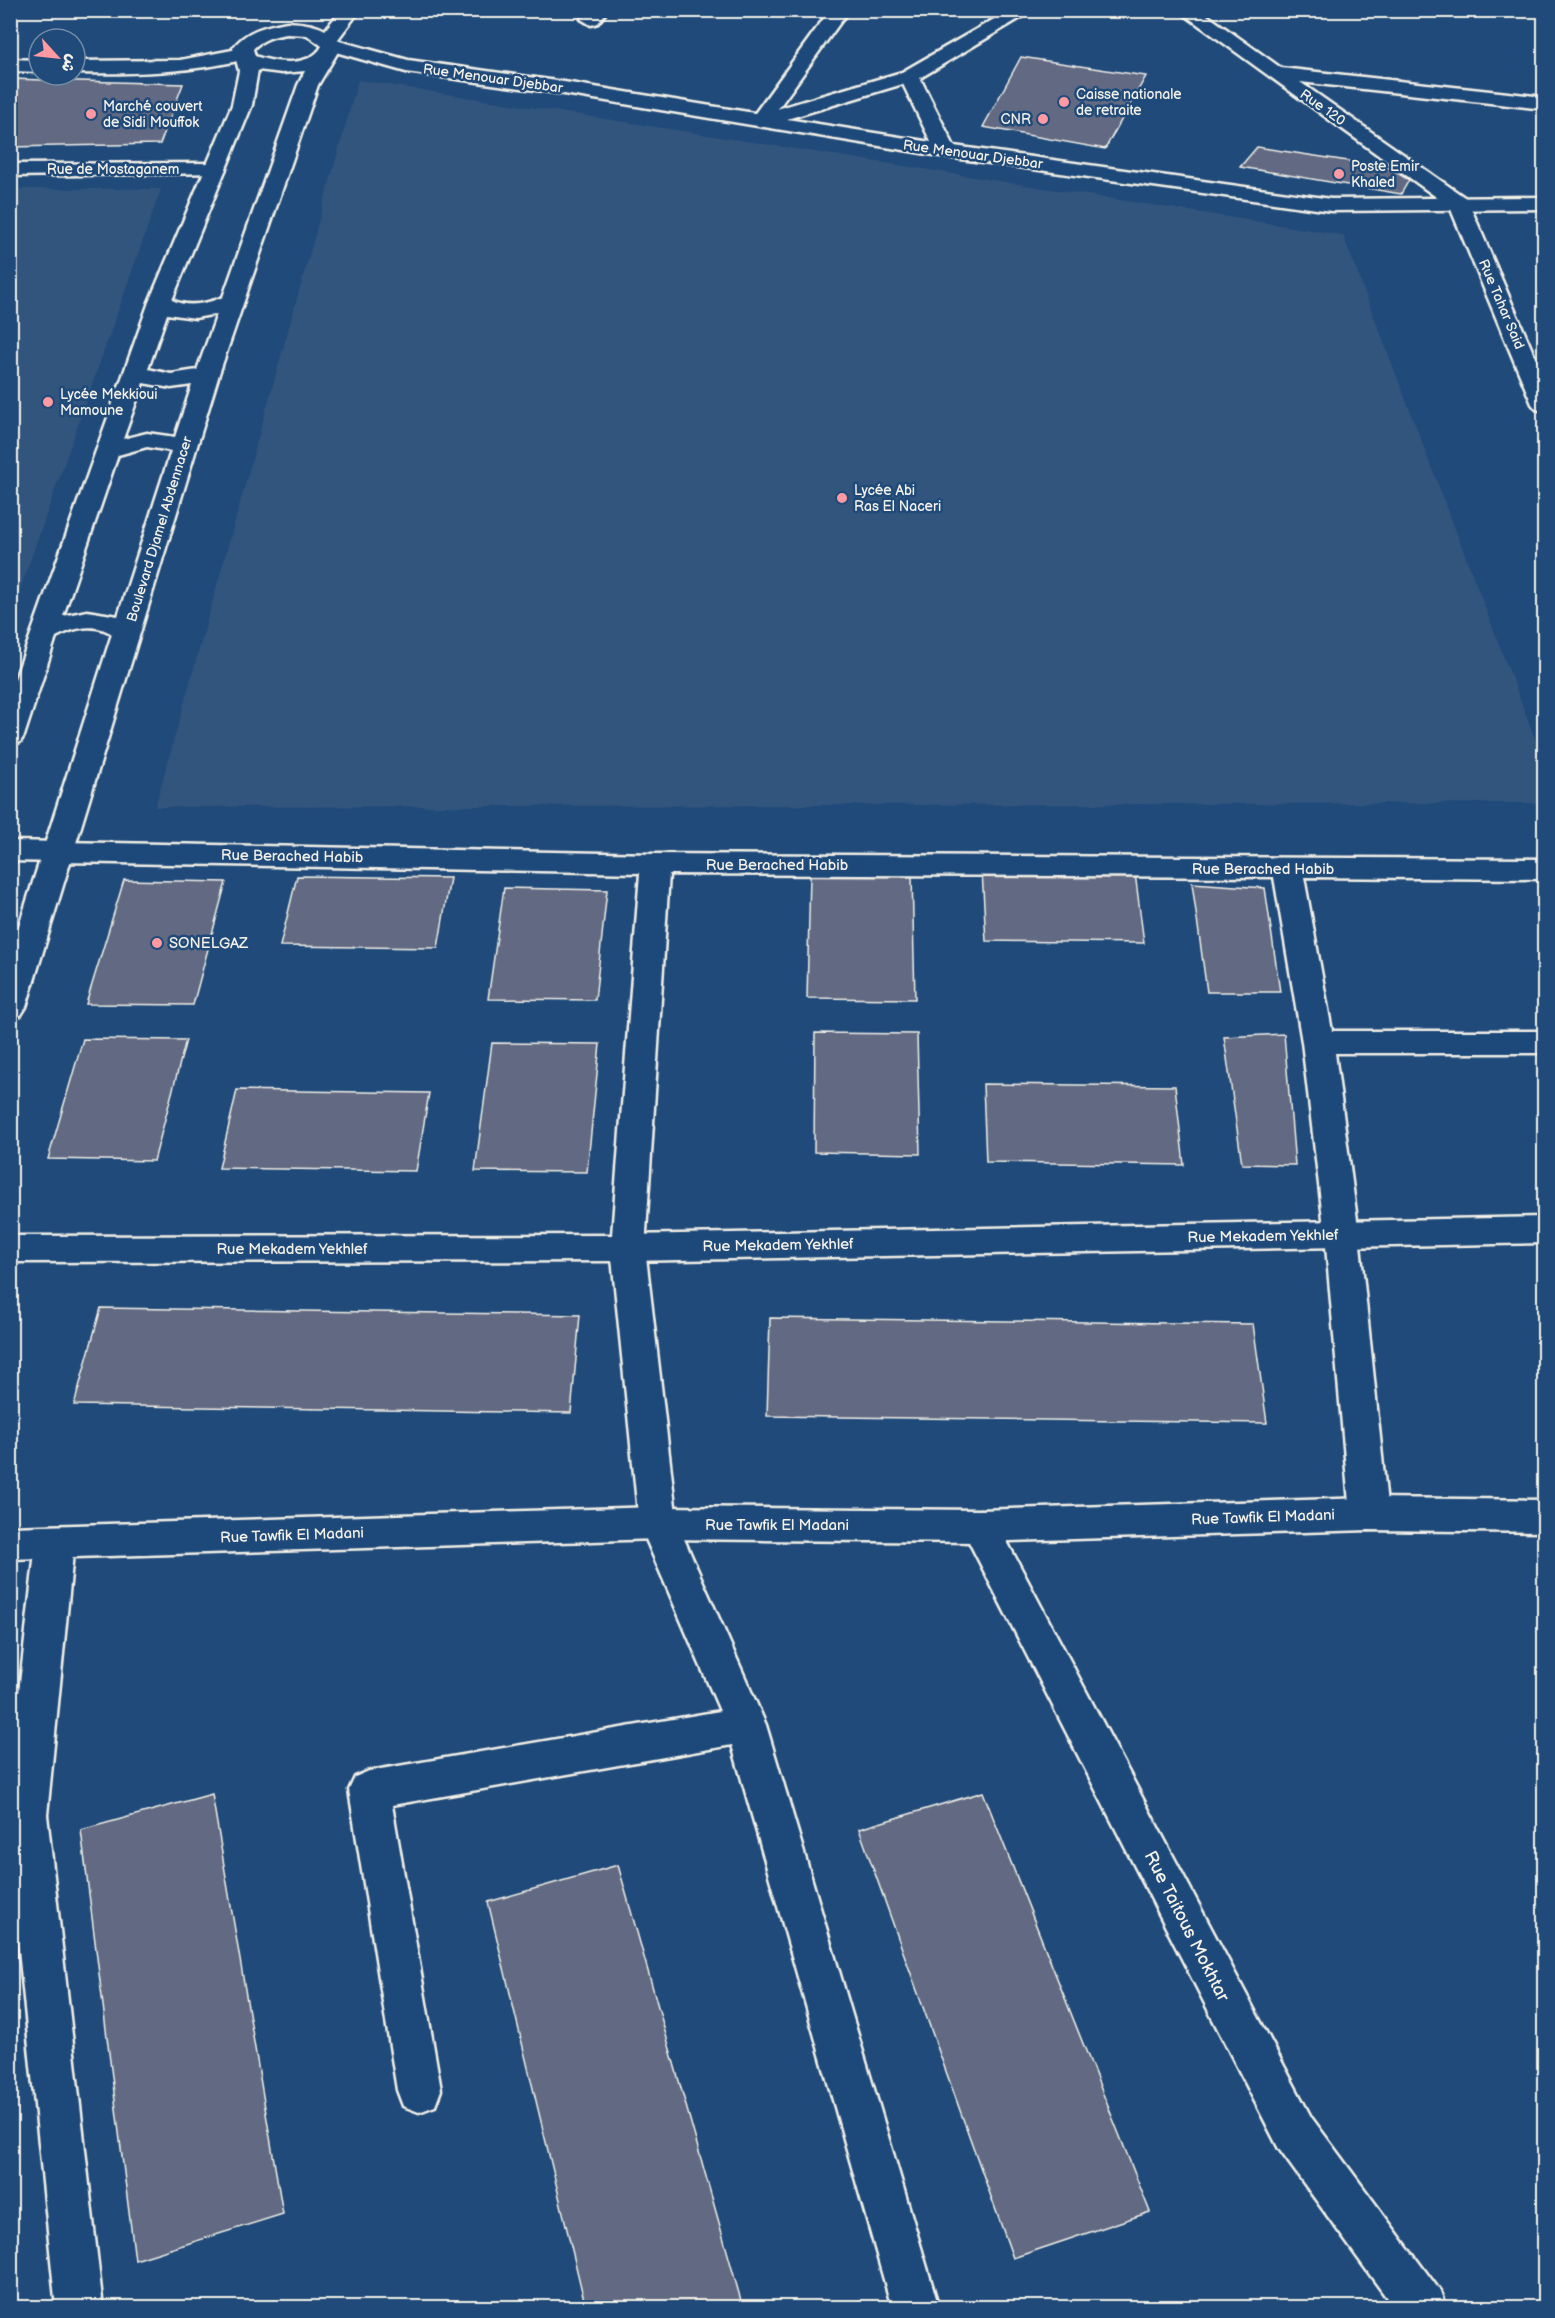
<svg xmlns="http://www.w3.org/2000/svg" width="1555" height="2318" viewBox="0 0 1555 2318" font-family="'Balsamiq Sans','Playpen Sans Arabic',sans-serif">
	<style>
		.built { fill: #33547d }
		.building { fill: #626b83; stroke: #f4f1e8; stroke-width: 1.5 }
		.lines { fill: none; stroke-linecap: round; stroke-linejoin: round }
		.street-casing { stroke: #f4f1e8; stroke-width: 5 }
		.secondary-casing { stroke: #f4f1e8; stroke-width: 5 }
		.primary-casing { stroke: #f4f1e8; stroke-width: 5 }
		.street { fill: #1f4a7a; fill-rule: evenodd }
		.secondary { fill: #1f4a7a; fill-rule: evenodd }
		.primary { fill: #1f4a7a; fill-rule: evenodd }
		.poi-dot { fill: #ff9aa2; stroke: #1f4a7a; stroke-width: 2 }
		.labels { text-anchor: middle; stroke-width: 5; stroke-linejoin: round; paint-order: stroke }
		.far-street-label { font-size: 14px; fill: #f4f1e8; stroke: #1f4a7a }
		.far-poi-label { font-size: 14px; fill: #f4f1e8; stroke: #1f4a7a; text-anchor: start }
		.street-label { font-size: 15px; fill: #f4f1e8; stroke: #1f4a7a }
		.poi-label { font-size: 15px; fill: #f4f1e8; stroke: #1f4a7a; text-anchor: start }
		.near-street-label { font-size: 18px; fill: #f4f1e8; stroke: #1f4a7a }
	</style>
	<rect width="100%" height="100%" fill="#1f4a7a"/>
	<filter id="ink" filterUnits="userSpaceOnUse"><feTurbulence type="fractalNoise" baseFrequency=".0167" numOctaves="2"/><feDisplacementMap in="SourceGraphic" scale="12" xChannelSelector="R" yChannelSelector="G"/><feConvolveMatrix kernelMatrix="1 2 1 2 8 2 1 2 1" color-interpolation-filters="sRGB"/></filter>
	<g filter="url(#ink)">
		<g class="built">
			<polygon points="358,80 1343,235 1544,762 1544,803 155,807"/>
			<polygon points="11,189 161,189 11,615 10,189"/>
		</g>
		<g class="building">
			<polygon points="1021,57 1146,76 1105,149 983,127"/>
			<polygon points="10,79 183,84 160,144 10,147"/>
			<polygon points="1257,147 1387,167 1409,180 1401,194 1240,167"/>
			<polygon points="982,871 1135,873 1144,943 986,941"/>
			<polygon points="810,875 912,876 915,999 807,998"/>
			<polygon points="297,876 450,878 438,948 280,946"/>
			<polygon points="124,880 226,882 193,1005 86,1004"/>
			<polygon points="1192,883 1265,888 1280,992 1207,992"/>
			<polygon points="504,888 607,890 595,1000 488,999"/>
			<polygon points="815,1033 917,1034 920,1154 814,1152"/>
			<polygon points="1284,1034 1295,1165 1242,1164 1224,1037"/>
			<polygon points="83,1039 186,1040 154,1161 48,1159"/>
			<polygon points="492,1043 600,1044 587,1172 475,1171"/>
			<polygon points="983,1084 1175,1086 1184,1165 986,1162"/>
			<polygon points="237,1090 429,1093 416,1171 219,1168"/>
			<polygon points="101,1308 580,1315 571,1413 74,1405"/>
			<polygon points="770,1318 1253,1324 1267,1423 767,1416"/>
			<polygon points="983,1792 1150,2212 1013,2258 859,1829"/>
			<polygon points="212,1794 283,2214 135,2260 81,1830"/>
			<polygon points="618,1865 742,2304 731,2308 586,2308 488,1902"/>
		</g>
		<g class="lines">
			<defs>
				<g id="street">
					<polygon points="341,10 360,10 335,43 321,43 318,39"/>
					<polygon points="588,10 608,10 598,23 591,25 581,19"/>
					<polygon points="830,10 849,10 767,124 753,124 750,120"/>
					<polygon points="1178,10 1200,10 1281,68 1544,97 1544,109 1300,82 1467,199 1544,378 1544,411 1536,409 1532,404 1450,207"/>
					<path d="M243,48L250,50L253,54L250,58C192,73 135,74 75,73V61L180,60Z"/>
					<polygon points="10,59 39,60 39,72 10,71"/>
					<polygon points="10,841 655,854 1544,859 1544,879 1304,877 1332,1031 1544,1031 1544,1053 1335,1053 1359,1235 1388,1514 1382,1525 1369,1530 1356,1525 1350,1514 1325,1235 1302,1042 1274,877 669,874 645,1248 677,1523 766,1725 939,2308 892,2308 732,1745 392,1805 441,2090 435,2106 419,2112 403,2106 397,2090 349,1790 355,1777 369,1771 720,1711 639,1523 611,1248 640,873 10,861"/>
					<polygon points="980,1510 993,1515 1311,2117 1440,2291 1446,2308 1394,2308 1279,2149 961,1526 967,1515"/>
					<polygon points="55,1527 68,1532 74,1543 47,1815 103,2308 56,2308 10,1863 10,1771 36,1543 42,1532"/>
				</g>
				<g id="secondary">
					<path d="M1010,10H1034L920,78L954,146L1331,199L1544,197V209L1331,211L946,157L564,94L406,72L325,49L322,45L332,39L408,60L564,82L760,114L902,72ZM903,84L931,142L787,119Z"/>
					<polygon points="216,163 223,165 226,169 223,173 10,176 10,164"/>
					<polygon points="1544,1217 1544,1243 628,1261 10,1262 10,1236 628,1235"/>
					<polygon points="1369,1498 1544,1500 1544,1532 1369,1530 980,1542 658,1539 10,1559 10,1527 658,1507 980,1510"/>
				</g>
				<path id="primary" d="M287,22C309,23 329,26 342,45L318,85L219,374L26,1007L21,1015L10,1018V954L112,634C94,622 74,628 56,637L24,736L20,742L10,745V693L149,302L232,105L239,71L233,48C246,30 266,26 287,22ZM287,34L307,35L322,46C310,68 275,63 255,56L253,49C262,39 274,36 287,34ZM258,70L282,73L305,71L298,85L223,297C206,304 188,308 172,300L252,105ZM167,314L195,318L217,314L197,370L171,374L148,369ZM143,383L171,388L192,385L175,437L147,433L123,439ZM147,447L171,451L118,616L87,611L63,616L118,455Z"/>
			</defs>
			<use href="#street" class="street-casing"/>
			<use href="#secondary" class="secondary-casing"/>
			<use href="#primary" class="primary-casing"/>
			<use href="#street" class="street"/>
			<use href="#secondary" class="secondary"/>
			<use href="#primary" class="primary"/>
		</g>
	</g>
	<g class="poi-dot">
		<circle cx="1064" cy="102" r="6"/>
		<circle cx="91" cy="114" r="6"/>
		<circle cx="1043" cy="119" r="6"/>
		<circle cx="1339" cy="174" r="6"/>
		<circle cx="48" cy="402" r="6"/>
		<circle cx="842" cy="498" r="6"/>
		<circle cx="157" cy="943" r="6"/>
	</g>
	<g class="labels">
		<g class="far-street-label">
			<text transform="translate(493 78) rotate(8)" y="5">Rue Menouar Djebbar</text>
			<text transform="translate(1323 107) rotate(35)" y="5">Rue 120</text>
			<text transform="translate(973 154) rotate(8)" y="5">Rue Menouar Djebbar</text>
			<text x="113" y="174">Rue de Mostaganem</text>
			<text transform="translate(1502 304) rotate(67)" y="5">Rue Tahar Said</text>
			<text transform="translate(159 529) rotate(-73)" y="5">Boulevard Djamel Abdennacer</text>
		</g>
		<g class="far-poi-label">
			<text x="1076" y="99">Caisse nationale<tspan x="1076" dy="16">de retraite</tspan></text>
			<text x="103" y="111">Marché couvert<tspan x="103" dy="16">de Sidi Mouffok</tspan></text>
			<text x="1031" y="124" text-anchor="end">CNR</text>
			<text x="1351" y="171">Poste Emir<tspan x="1351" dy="16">Khaled</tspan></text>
			<text x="60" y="399">Lycée Mekkioui<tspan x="60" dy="16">Mamoune</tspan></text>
			<text x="854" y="495">Lycée Abi<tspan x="854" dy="16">Ras El Naceri</tspan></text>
		</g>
		<g class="street-label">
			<text transform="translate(292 856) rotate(1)" y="5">Rue Berached Habib</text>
			<text x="777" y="870">Rue Berached Habib</text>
			<text x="1263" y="874">Rue Berached Habib</text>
			<text transform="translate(1263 1236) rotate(-1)" y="5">Rue Mekadem Yekhlef</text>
			<text transform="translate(778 1245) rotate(-1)" y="5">Rue Mekadem Yekhlef</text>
			<text x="292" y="1254">Rue Mekadem Yekhlef</text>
			<text transform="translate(1263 1517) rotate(-2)" y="5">Rue Tawfik El Madani</text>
			<text x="777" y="1530">Rue Tawfik El Madani</text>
			<text transform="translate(292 1535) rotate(-2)" y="5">Rue Tawfik El Madani</text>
		</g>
		<g class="poi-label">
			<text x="169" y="948">SONELGAZ</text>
		</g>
		<g class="near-street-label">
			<text transform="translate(1187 1926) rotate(63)" y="6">Rue Taitous Mokhtar</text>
		</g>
	</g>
	<rect width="1555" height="2318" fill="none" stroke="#1f4a7a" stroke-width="36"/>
	<rect x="18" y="18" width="1519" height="2282" fill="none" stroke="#f4f1e8" stroke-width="2" filter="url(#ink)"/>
	<g transform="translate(57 57) rotate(117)"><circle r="28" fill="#1f4a7a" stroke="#748da6" stroke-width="1.5"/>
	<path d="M0-4.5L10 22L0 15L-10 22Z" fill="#ff9aa2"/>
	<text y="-9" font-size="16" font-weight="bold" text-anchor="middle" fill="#f4f1e8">ش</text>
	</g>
</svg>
